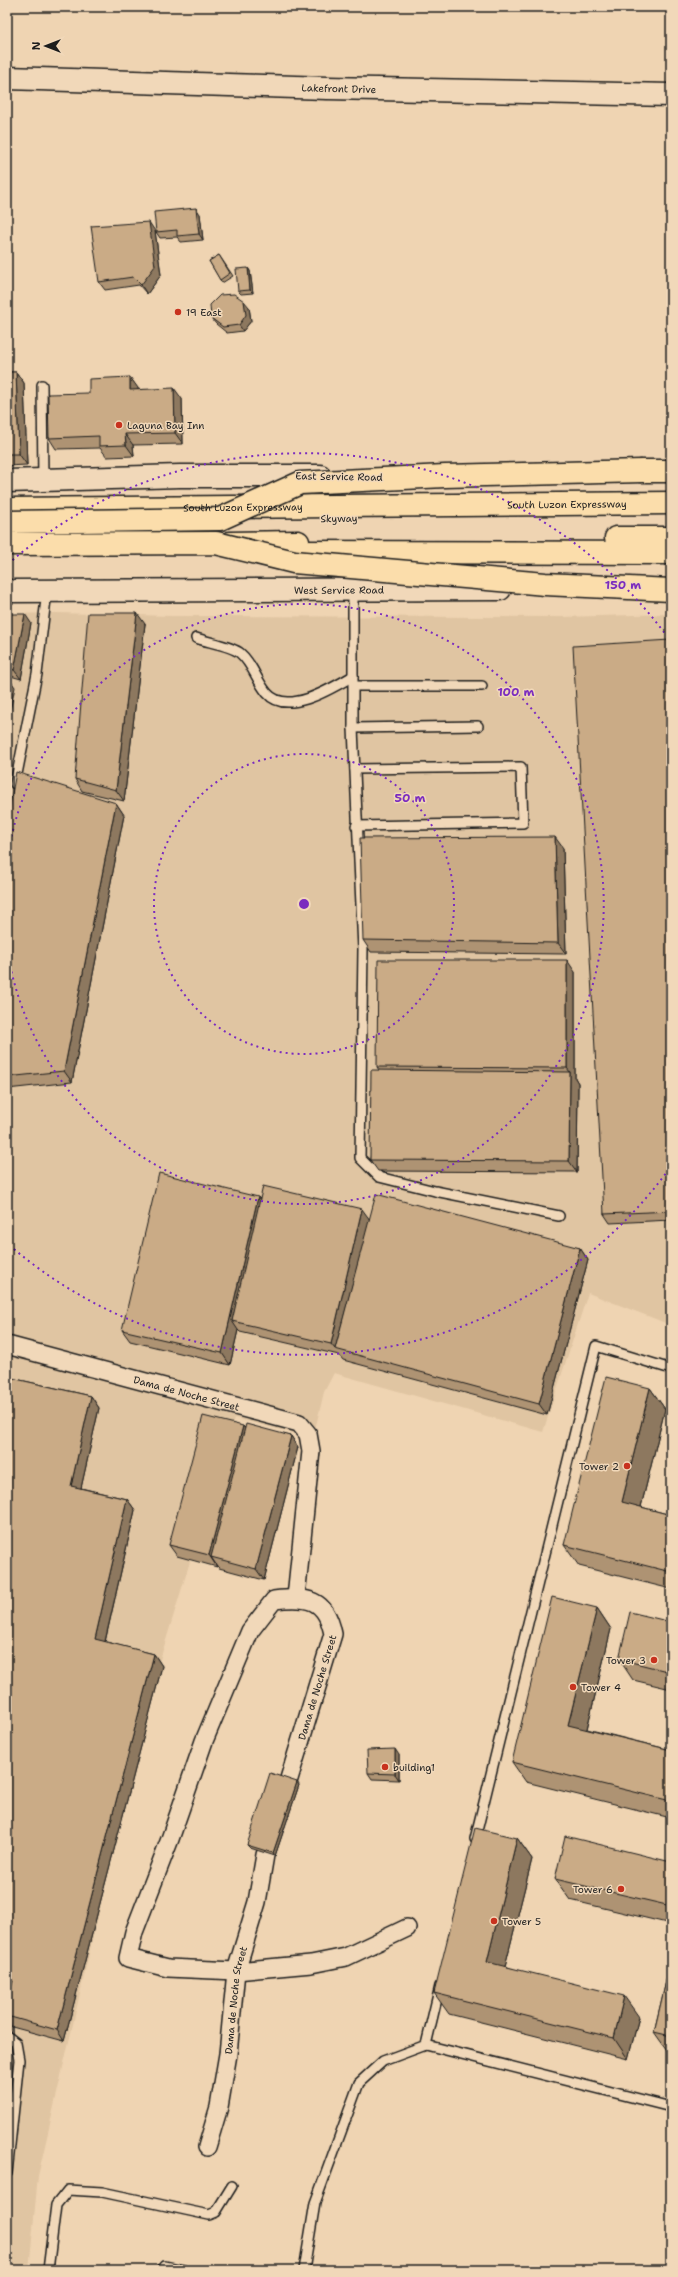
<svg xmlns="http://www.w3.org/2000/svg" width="678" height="2277" viewBox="0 0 678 2277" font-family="'Shantell Sans',sans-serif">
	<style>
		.built { fill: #e0c5a2 }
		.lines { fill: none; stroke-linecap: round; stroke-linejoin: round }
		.lane-casing { stroke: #1c1c1c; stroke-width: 12 }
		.street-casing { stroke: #1c1c1c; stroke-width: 20 }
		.secondary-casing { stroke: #1c1c1c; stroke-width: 25 }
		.highway-casing { stroke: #1c1c1c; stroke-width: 25 }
		.lane { stroke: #f1d8b9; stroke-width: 9 }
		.street { stroke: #f1d8b9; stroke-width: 17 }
		.secondary { stroke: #f1d8b9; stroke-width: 22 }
		.highway { stroke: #fbddab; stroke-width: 22 }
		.highway-bridge-casing { stroke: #1c1c1c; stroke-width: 25; stroke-linecap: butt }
		.highway-bridge { stroke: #fbddab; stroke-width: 22 }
		.wall { fill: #ae9373; stroke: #1c1c1c }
		.shaded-wall { fill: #8d785e; stroke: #1c1c1c }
		.building { fill: #caab86; stroke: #1c1c1c }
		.ring { fill: none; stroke: #7b2cbf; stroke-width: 2; stroke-dasharray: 2 4 }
		.poi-dot { fill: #c8321e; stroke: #f1d8b9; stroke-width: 1.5 }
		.labels { text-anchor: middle; stroke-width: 3; stroke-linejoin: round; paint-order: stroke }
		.street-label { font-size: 10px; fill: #1c1c1c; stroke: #f1d8b9 }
		.poi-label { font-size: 10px; fill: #1c1c1c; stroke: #f1d8b9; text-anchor: start }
		.centre { fill: #7b2cbf; stroke: #f1d8b9; stroke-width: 2 }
		.ring-label { font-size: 12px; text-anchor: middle; font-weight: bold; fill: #7b2cbf; stroke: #f1d8b9; stroke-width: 3; stroke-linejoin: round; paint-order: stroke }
	</style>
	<rect width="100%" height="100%" fill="#efd4b2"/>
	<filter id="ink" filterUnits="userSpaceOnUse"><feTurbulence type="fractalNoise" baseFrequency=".025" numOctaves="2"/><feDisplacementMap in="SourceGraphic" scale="8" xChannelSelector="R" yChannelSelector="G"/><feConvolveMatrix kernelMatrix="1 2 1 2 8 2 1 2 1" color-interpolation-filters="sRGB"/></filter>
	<g filter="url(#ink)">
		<polygon class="built" points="57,613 172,616 562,617 671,614 671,1325 588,1293 543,1432 334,1373 324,1392 313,1438 234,1418 147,1702 38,2176 29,2270 7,2270 7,614"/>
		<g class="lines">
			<defs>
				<g id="lane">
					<polyline points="42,385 43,480"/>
					<polyline points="353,589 353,728 363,949 360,1158 379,1177 435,1191 559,1216"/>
					<path d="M196,638C207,642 232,646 240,653C253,664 256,680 267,693C287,717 334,687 353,676"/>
					<polyline points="354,686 482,686"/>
					<polyline points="353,728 478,726"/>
					<polyline points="355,769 521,767 523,823 356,826"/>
					<polyline points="15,784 37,674 47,591"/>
					<polyline points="475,1839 596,1346 671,1369"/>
					<polyline points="7,2036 16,2043 19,2060 7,2173"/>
					<polyline points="426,2045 440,1986"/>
					<polyline points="48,2270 56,2205 68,2190 102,2192 209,2215 216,2212 232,2186"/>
					<polyline points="162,2270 165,2266 184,2270"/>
					<polyline points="304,2270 315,2203 359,2083 383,2061 426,2045 671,2107"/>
				</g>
				<g id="street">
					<path id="s1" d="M7,1345L299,1423L308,1434L311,1451L296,1597"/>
					<path id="s2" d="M282,1802L333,1634C326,1598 307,1596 274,1600L250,1631L204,1741L170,1839L134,1932L128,1958L168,1968L236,1971L311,1964L346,1957L407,1928"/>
					<path id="s3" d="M207,2147L219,2107L228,2054L236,1971L257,1902L265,1855L273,1831"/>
				</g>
				<g id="secondary">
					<path id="s4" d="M7,78L327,88L671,95"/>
					<polyline points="7,481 180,476 320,476"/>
					<path id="s5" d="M7,591L500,589"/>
				</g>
				<g id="highway">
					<polyline points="642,471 671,471"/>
					<path id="s6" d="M7,509L671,503"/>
					<polyline points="616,538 671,538"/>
					<polyline points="230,543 298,542"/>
					<polyline points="280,552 671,553"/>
				</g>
			</defs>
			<use href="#lane" class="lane-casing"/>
			<use href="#street" class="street-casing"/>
			<use href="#secondary" class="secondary-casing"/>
			<use href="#highway" class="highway-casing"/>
			<use href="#lane" class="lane"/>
			<use href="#street" class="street"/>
			<use href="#secondary" class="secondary"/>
			<use href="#highway" class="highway"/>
			<defs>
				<g id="highway-bridge">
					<polyline points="7,522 220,519 300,483 445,476 642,471"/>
					<polyline points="7,544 216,543 294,562 545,584 671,590"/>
				</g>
			</defs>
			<use href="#highway-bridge" class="highway-bridge-casing"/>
			<use href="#highway-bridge" class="highway-bridge"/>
		</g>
		<g class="wall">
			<polygon points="200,214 203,240 181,242 177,237 160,238 156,232"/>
			<polygon points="155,231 161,275 147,294 139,285 105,290 99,282"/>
			<polygon points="219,255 233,276 222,283 209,261"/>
			<polygon points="248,268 250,271 253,293 241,294 238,291"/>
			<polygon points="249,307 251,321 243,331 227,333 216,324 211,318"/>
			<polygon points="7,372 16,372 24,383 27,465 7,466"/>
			<polygon points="130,377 138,389 182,399 183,444 133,445 134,456 107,457 100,448 56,449 49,438 89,393"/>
			<polygon points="7,614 31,623 21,679 7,675"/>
			<polygon points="145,624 124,801 82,791 75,779"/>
			<polygon points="671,641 671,1220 610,1223 604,1214"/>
			<polygon points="116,803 124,815 72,1082 7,1089 7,821"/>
			<polygon points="563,848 566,954 371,952 363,940"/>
			<polygon points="575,972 575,1078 578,1083 577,1172 378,1171 370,1160 379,1070 377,1067"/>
			<polygon points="258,1197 260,1199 369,1219 580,1248 588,1260 547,1415 343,1360 339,1355 240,1332 238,1330 230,1365 130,1341 122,1330"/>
			<polygon points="7,1377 91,1396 99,1408 81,1488 127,1499 135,1510 105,1642 154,1654 162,1666 64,2041 12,2027 7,2020 7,2003 10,1991 7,1991"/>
			<polygon points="650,1388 665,1409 641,1507 671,1515 671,1589 579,1566 564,1545"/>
			<polygon points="243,1426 245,1428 291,1436 298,1447 264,1580 219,1568 217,1566 217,1567 177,1556 169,1545"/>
			<polygon points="597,1608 611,1629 587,1729 671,1750 671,1818 526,1782 512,1762"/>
			<polygon points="671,1622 671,1689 633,1680 619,1659"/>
			<polygon points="399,1755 399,1780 372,1779 368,1773"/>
			<polygon points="297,1782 299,1785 275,1856 250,1848 247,1845"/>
			<polygon points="517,1838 532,1859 505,1966 639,2017 628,2059 449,2014 434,1993"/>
			<polygon points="671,1862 671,1924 570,1900 555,1879"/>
			<polygon points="671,1960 671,2054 669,2053 654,2032"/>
		</g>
		<g class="shaded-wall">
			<polygon points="196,208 200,214 203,240 199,234"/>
			<polygon points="149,222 155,231 161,275 147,294 141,285"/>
			<polygon points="248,268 250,271 253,293 250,290"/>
			<polygon points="244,301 249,307 251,321 243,331 239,325"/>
			<polygon points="16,372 24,383 27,465 19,454"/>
			<polygon points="130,377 138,388 138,401 130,390"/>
			<polygon points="174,388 182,399 183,444 175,433"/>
			<polygon points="125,434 133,445 134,456 126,445"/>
			<polygon points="137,613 145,624 124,801 116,790"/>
			<polygon points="25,614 31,623 21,679 14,670"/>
			<polygon points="7,676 15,687 7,726"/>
			<polygon points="116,803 124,815 72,1082 64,1071"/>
			<polygon points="555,837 563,848 566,954 558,943"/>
			<polygon points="567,960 575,972 575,1078 578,1083 577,1172 569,1161 570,1072 567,1068"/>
			<polygon points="258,1197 266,1208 232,1321 238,1330 230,1365 222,1353"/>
			<polygon points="362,1209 370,1220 335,1349 331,1344"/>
			<polygon points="580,1248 588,1260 547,1415 539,1404"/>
			<polygon points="650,1388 665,1409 637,1523 622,1502"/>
			<polygon points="91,1396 99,1408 79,1497 71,1486"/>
			<polygon points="243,1426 251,1437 211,1557 217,1566 217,1567 209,1555"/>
			<polygon points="291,1436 298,1447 264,1580 256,1569"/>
			<polygon points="127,1499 135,1510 103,1650 95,1639"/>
			<polygon points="597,1608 611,1629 583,1745 568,1725"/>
			<polygon points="154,1654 162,1666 64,2041 57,2030"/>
			<polygon points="395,1749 399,1755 399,1780 395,1774"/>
			<polygon points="297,1782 299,1785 275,1856 273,1853"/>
			<polygon points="517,1838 532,1859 501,1982 487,1962"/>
			<polygon points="624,1996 639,2017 628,2059 614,2038"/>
		</g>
		<g class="building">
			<polygon points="196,208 199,234 177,236 177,230 156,232 154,212"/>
			<polygon points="149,222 155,266 141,285 133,277 99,282 91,226"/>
			<polygon points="219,255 230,273 220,280 209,261"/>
			<polygon points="248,268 250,290 238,291 236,269"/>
			<polygon points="234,294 244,301 246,315 239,325 223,327 211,318 210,305 220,295"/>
			<polygon points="7,372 16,372 19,454 7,454"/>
			<polygon points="130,377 130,390 174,388 175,433 125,434 126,445 99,446 99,436 49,438 48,394 89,393 89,379"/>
			<polygon points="88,613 137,613 116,790 75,779"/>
			<polygon points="7,614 25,614 14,670 7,668"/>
			<polygon points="670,640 671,655 671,1211 604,1214 573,646"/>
			<polygon points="16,772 116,803 64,1071 7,1077 7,821"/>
			<polygon points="555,837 558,943 363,940 360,838"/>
			<polygon points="378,960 567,960 567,1068 377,1067"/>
			<polygon points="371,1070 570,1072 569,1161 370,1160"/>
			<polygon points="159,1173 258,1197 222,1353 122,1330"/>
			<polygon points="263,1186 362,1209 331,1344 232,1321"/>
			<polygon points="376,1194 580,1248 539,1404 335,1349"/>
			<polygon points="7,1377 91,1396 71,1486 127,1499 95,1639 154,1654 57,2030 7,2016 7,2003 13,1981 7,1980"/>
			<polygon points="606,1377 650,1388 622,1502 671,1515 671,1572 564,1545"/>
			<polygon points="203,1416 243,1426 209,1555 169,1545"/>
			<polygon points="246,1424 291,1436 256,1569 211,1557"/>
			<polygon points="552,1597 597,1608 568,1725 671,1750 671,1801 512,1762"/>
			<polygon points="630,1612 671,1622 671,1672 619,1659"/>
			<polygon points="395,1749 395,1774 368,1773 367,1750"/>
			<polygon points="270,1773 297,1782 273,1853 247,1845"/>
			<polygon points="475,1828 517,1838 487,1962 624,1996 614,2038 434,1993"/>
			<polygon points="565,1836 671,1862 671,1906 555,1879"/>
			<polygon points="671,1960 671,2036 654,2032"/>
		</g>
	</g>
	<g class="ring">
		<circle cx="304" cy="904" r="150"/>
		<path d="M7 860A300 300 0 1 1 7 948"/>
		<path d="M669 1169A451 451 0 0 1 8 1244M8 564A451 451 0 0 1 669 639"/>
	</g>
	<g class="poi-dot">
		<circle cx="178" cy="312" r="4"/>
		<circle cx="119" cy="425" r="4"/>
		<circle cx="627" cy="1466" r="4"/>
		<circle cx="654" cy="1660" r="4"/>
		<circle cx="573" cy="1687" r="4"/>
		<circle cx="385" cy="1767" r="4"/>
		<circle cx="621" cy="1889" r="4"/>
		<circle cx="494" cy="1921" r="4"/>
	</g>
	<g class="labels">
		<g class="street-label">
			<text dy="4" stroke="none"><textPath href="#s4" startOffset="332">Lakefront Drive</textPath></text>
			<text transform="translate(339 476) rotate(1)" y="4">East Service Road</text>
			<text dy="4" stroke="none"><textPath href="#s6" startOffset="560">South Luzon Expressway</textPath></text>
			<text dy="4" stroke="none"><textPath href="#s6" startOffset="236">South Luzon Expressway</textPath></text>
			<text transform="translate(339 518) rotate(-1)" y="4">Skyway</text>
			<text dy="4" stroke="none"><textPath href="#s5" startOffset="332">West Service Road</textPath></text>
			<text dy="4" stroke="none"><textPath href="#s1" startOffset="186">Dama de Noche Street</textPath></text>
			<text dy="4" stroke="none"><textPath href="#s2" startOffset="120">Dama de Noche Street</textPath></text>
			<text dy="4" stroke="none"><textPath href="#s3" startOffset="150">Dama de Noche Street</textPath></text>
		</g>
		<g class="poi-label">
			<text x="186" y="316">19 East</text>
			<text x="127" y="429">Laguna Bay Inn</text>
			<text x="619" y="1470" text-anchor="end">Tower 2</text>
			<text x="646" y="1664" text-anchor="end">Tower 3</text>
			<text x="581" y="1691">Tower 4</text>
			<text x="393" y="1771">building1</text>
			<text x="613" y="1893" text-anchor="end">Tower 6</text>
			<text x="502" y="1925">Tower 5</text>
		</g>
	</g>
	<circle cx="304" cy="904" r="6" class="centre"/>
	<g class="ring-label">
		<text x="623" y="589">150 m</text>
		<text x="516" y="696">100 m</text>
		<text x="410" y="802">50 m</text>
	</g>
	<rect width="678" height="2277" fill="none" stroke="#f1d8b9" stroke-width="24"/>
	<rect x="12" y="12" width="654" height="2253" fill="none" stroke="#1c1c1c" stroke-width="1.5" filter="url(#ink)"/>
	<g transform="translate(46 46) rotate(270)" stroke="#f1d8b9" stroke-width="3" paint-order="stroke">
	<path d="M0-3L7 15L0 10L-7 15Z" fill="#1c1c1c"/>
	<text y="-6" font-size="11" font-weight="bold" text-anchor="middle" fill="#1c1c1c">N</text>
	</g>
</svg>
